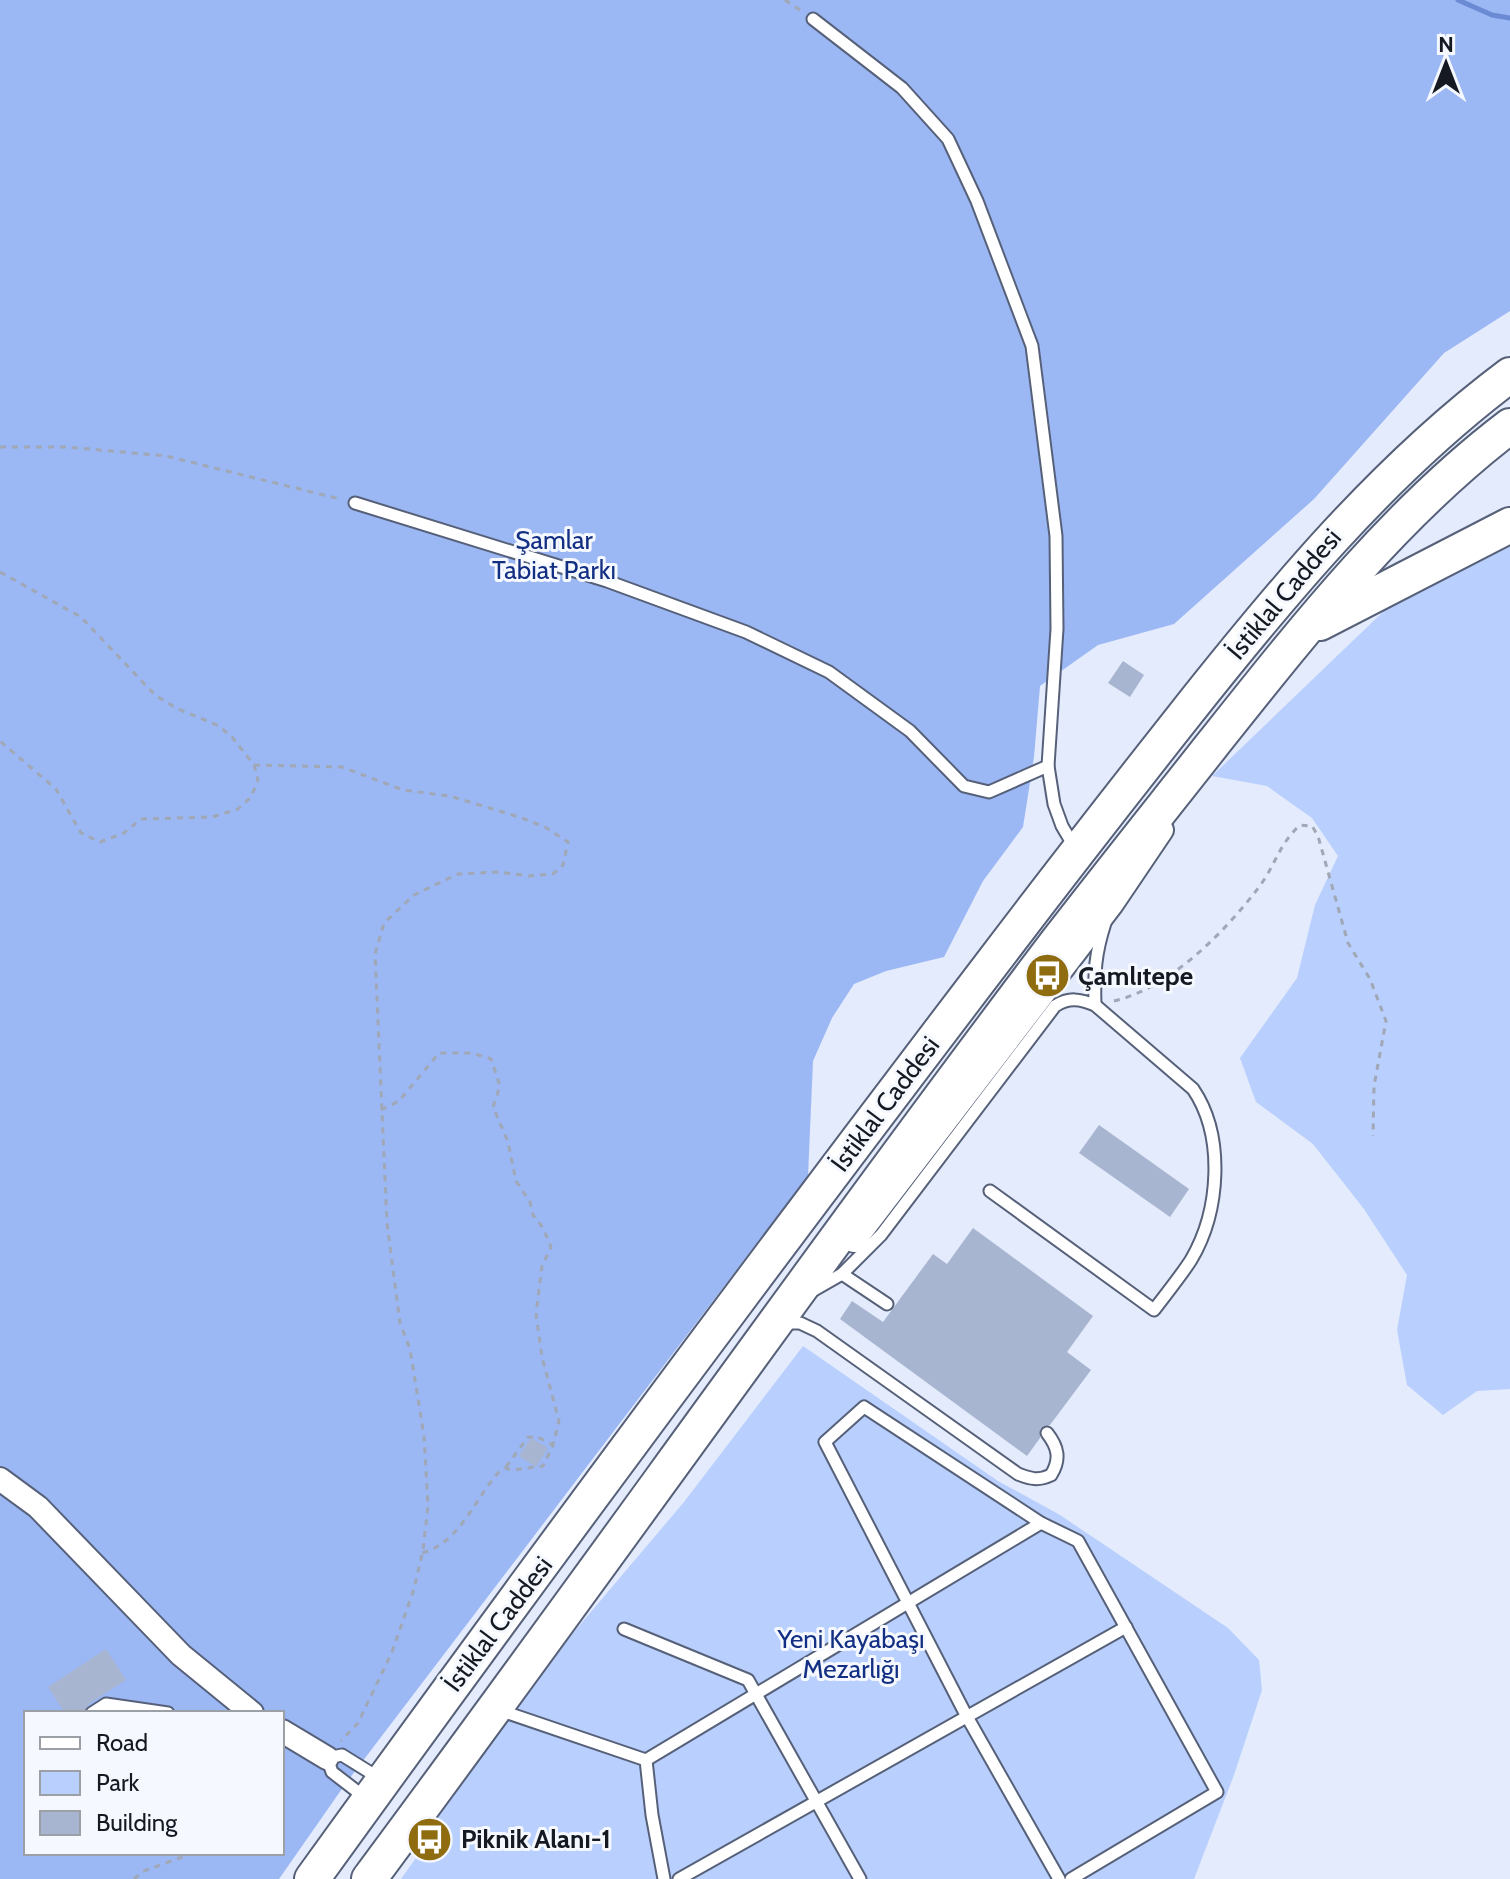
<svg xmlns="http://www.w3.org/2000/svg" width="1510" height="1879" viewBox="0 0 1510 1879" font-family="Cabin,sans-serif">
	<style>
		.green { fill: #b9cffd }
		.forest { fill: #9bb7f4; fill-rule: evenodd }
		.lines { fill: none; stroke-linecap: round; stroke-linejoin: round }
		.stream { stroke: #6a8bd3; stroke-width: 5 }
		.building { fill: #a8b5d0 }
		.lane-casing { stroke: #566179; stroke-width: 15 }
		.street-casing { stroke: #566179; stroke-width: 26 }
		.primary-casing { stroke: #566179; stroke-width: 38 }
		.path { stroke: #a0a7b5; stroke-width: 3; stroke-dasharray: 6 6; stroke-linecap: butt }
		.lane { stroke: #fff; stroke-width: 11 }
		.street { stroke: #fff; stroke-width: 22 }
		.primary { stroke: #fff; stroke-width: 34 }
		.labels { text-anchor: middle; stroke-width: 6; stroke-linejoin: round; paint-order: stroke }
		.park-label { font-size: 26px; fill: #122f83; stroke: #f5f8fe }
		.street-label { font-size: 26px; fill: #141922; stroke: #f5f8fe }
		.poi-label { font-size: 26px; font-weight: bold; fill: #141922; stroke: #f5f8fe; text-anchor: start }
	</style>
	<rect width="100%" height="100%" fill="#e3ebfc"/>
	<g class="green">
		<polygon points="1510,529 1510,1389 1477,1391 1443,1415 1407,1385 1397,1330 1407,1275 1364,1209 1313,1144 1256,1102 1240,1058 1297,978 1315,905 1338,856 1312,818 1267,786 1212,776 1386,609"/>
		<polygon points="803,1346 998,1481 1060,1515 1228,1628 1259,1660 1262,1690 1234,1775 1194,1879 401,1879 418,1855 419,1838 562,1646 684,1502"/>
	</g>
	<path class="forest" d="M0,0H1510V311L1444,353L1314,499L1174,624L1098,645L1040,686L1034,757L1023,827L983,881L944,957L886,971L854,984L832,1018L813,1061L808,1176L346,1783L279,1879H0ZM26,1713H282V1853H26Z"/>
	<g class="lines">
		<polyline class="stream" points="1458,0 1492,15 1510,18"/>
	</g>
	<g class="building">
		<polygon points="1123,661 1144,675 1130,697 1108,683"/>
		<polygon points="1099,1125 1189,1189 1170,1217 1079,1153"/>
		<polygon points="973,1228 1093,1316 1067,1352 1091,1370 1050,1425 1040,1429 1040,1438 1027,1456 840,1319 852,1301 883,1322 933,1254 947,1264"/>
		<polygon points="531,1438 548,1448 536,1467 519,1456"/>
		<polygon points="106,1649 126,1680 90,1703 84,1713 65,1713 48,1687"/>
	</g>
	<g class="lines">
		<defs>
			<g id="lane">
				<polyline points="813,19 902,88 948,139 977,201 1032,346 1056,536 1057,629 1048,766 1054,804 1062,826 1075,848"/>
				<polyline points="355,503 607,581 746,632 829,672 910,731 964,786 989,792 1048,766"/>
				<path d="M1095,1005C1094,973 1095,954 1105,923"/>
				<polyline points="842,1274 887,1304"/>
				<path d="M814,1290L842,1274L881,1235L1055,1006C1069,997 1080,999 1095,1005L1193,1089C1225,1136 1220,1211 1191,1260C1180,1277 1166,1294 1154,1310L990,1191"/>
				<path d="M781,1323H800L817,1331L1018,1474C1031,1479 1038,1481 1051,1475C1061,1459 1058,1447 1047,1433"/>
				<polyline points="624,1629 748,1680 860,1879"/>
				<polyline points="499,1710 646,1760 652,1815 664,1879"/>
				<polyline points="92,1713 106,1704 168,1713"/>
				<polyline points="646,1760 1041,1523"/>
				<polyline points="367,1799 332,1772 327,1758 342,1755 379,1778"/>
				<polyline points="679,1879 1126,1627"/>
				<polyline points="1059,1879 966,1715 825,1442 864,1407 1041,1523 1078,1541 1217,1792 1071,1879"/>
			</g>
			<g id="street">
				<polyline points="854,1241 1112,904 1162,830"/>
				<polyline points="0,1479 38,1507 181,1655 252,1713"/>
				<polyline points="282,1731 327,1758"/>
			</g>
			<g id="primary">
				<polyline points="1320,623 1510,525"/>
				<path d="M312,1879C535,1570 762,1265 993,962C1056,879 1119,798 1183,717C1281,593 1383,470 1510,375"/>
				<path d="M369,1879C600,1568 823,1251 1057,942C1108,876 1160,811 1212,745C1302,632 1394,514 1510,426"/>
			</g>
		</defs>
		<use href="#lane" class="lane-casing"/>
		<use href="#street" class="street-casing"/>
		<use href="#primary" class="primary-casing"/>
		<g class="path">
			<polyline points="785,0 800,10"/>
			<polyline points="0,447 67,447 166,456 340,499"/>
			<polyline points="0,572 81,617 155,695 176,708 219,726 232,737 254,765 258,780 251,797 238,809 212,817 141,819 124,833 100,842 81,833 56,789 0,741"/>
			<polyline points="254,765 342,767 403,790 450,796 519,817 545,827 568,842 563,865 553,874 529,876 499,872 458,874 414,895 384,923 375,954 387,1223 400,1323 410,1349 424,1436 428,1506 423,1550 414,1589 392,1652 358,1723 341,1741"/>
			<path d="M1114,1001C1170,988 1225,932 1259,887C1275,866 1279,844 1300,825L1312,826L1318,836L1348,943L1370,979L1386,1021L1374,1086L1373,1136"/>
			<path d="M381,1110L399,1101L439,1053H472L491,1059L500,1086L493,1107L508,1142L516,1181L530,1202L533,1215L543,1228L551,1247L542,1266L536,1314L542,1357L559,1421L553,1445L543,1466L512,1470L505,1468L499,1472C475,1498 460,1543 422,1553"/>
			<polyline points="506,1467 528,1437 538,1437 553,1445"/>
			<polyline points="134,1879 144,1871 193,1853"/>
		</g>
		<use href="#lane" class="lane"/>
		<use href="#street" class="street"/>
		<use href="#primary" class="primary"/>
	</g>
	<defs>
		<symbol id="bus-disc" viewBox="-11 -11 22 22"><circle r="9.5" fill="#8f6c10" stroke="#f5f8fe"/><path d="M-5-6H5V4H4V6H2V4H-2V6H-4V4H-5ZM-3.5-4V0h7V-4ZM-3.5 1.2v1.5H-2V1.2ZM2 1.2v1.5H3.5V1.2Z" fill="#fff"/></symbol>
	</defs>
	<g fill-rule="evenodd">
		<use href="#bus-disc" x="1022" y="950" width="51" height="51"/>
		<use href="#bus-disc" x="404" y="1814" width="51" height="51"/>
	</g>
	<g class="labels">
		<g class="park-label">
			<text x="554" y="549">Şamlar<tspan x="554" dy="30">Tabiat Parkı</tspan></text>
			<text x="851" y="1648">Yeni Kayabaşı<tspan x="851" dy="30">Mezarlığı</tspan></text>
		</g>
		<g class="street-label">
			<text transform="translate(1284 594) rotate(-50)" y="9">İstiklal Caddesi</text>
			<text transform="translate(885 1104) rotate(-53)" y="9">İstiklal Caddesi</text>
			<text transform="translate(498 1624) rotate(-53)" y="9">İstiklal Caddesi</text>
		</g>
		<g class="poi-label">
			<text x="1078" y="985">Çamlıtepe</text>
			<text x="461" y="1848">Piknik Alanı-1</text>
		</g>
	</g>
	<rect x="24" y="1711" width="260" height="144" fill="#f5f8fe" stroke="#9b9fa6" stroke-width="2"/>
	<rect x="40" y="1737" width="40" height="12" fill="#ffffff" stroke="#9b9fa6" stroke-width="2"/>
	<text x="96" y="1751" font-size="24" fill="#141922">Road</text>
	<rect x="40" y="1771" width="40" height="24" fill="#b9cffd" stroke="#9b9fa6" stroke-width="2"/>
	<text x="96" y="1791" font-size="24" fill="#141922">Park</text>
	<rect x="40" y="1811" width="40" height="24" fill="#a8b5d0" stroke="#9b9fa6" stroke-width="2"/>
	<text x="96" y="1831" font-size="24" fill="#141922">Building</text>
	<g transform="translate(1446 64)" stroke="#f5f8fe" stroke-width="6" paint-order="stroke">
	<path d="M0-6L14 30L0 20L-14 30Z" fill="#141922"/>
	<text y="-12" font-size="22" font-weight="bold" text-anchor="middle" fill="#141922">N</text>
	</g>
</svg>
